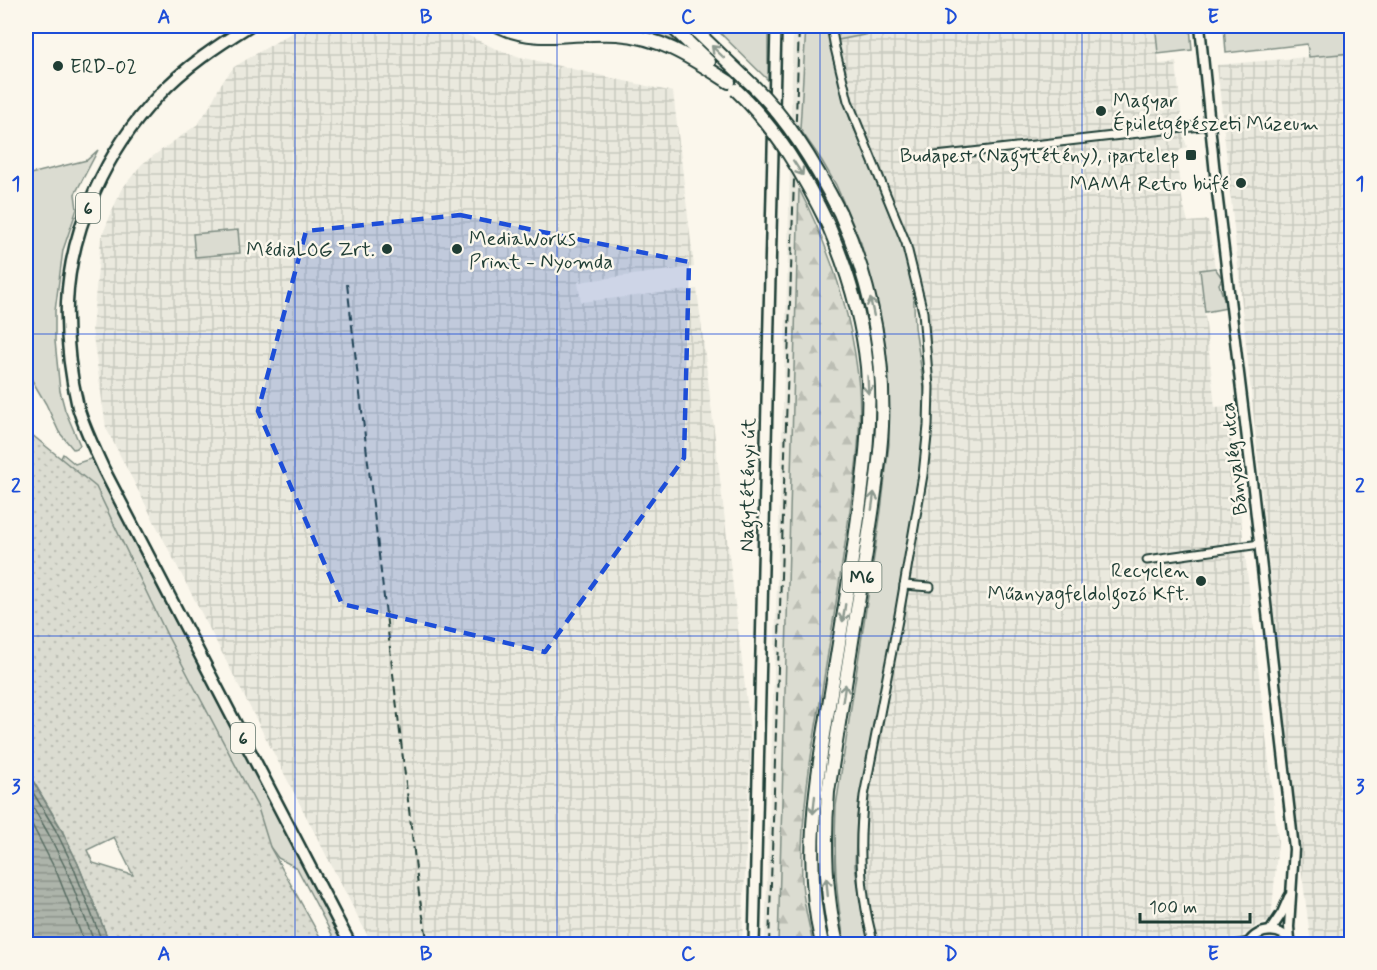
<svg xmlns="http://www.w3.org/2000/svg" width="1377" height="970" viewBox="0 0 1377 970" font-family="Mynerve,sans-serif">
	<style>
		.built { fill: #eae9de }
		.industrial { fill: url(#industrial-grid) }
		.green { fill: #dbdcd1; stroke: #7d8c82; stroke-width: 1.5 }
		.forest { fill: url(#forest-firs); stroke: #7d8c82; stroke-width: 1.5 }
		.park { fill: url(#park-dots); stroke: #7d8c82; stroke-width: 1.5; fill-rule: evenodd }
		.water { fill: url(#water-rules); stroke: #74847b; stroke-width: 1.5 }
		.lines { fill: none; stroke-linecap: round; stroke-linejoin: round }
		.shore { stroke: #586d63; stroke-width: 1.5 }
		.minor-casing { stroke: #1f3d34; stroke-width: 11 }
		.tertiary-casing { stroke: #1f3d34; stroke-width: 13 }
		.secondary-casing { stroke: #1f3d34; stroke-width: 14 }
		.primary-casing { stroke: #1f3d34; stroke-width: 15 }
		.motorway-casing { stroke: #1f3d34; stroke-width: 16 }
		.minor { stroke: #fbf7ec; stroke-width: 7 }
		.tertiary { stroke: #fbf7ec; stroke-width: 8 }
		.secondary { stroke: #fbf7ec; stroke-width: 9 }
		.primary { stroke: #fbf7ec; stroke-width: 10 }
		.motorway { stroke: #fbf7ec; stroke-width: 12 }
		.rail { stroke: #1f3d34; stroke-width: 2; stroke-dasharray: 9 4.5; stroke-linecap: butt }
		.motorway-bridge-casing { stroke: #1f3d34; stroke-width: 16; stroke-linecap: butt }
		.motorway-bridge { stroke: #fbf7ec; stroke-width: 12 }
		.oneway { stroke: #8d9a90 }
		.marked { fill: #1d4ed8; fill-opacity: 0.2; stroke: #1d4ed8; stroke-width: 4.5; stroke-dasharray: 12 8; stroke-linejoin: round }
		.grid { fill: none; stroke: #1d4ed8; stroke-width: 1.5; stroke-opacity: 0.55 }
		.poi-dot { fill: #1f3d34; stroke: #fbf7ec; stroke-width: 2 }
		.labels { text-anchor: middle; stroke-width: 5; stroke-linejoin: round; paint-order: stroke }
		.shield { fill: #fbf7ec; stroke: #61756b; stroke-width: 1.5 }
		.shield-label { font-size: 18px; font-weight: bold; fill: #1f3d34 }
		.poi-label { font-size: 20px; fill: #1f3d34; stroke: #fbf7ec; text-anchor: end }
		.street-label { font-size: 20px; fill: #1f3d34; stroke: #fbf7ec }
		.neatline { fill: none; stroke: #1d4ed8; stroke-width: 2 }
		.grid-label { font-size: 20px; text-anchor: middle; font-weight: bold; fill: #1d4ed8 }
	</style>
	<defs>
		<pattern id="industrial-grid" width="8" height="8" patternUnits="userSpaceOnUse" patternTransform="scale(1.5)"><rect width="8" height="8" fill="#eae9de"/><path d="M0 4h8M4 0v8" fill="none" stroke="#c8c9bf"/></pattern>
		<pattern id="forest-firs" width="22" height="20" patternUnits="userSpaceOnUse" patternTransform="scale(1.5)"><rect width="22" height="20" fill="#dbdcd1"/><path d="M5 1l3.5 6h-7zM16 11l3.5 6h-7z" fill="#bcbeb4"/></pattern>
		<pattern id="park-dots" width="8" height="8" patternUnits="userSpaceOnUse" patternTransform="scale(1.5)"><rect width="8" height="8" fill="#dbdcd1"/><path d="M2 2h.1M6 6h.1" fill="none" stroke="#bcbeb4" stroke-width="1.8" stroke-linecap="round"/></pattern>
		<pattern id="water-rules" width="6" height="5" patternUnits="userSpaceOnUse" patternTransform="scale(1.5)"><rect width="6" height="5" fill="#adb4aa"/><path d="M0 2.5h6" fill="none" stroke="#8c948b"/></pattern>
	</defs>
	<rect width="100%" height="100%" fill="#fbf7ec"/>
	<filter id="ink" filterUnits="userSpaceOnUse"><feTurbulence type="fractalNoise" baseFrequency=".0167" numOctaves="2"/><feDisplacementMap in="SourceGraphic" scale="12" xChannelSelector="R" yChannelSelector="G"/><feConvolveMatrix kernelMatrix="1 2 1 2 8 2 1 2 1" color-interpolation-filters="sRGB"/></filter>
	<g filter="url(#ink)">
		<polygon class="built" points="793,26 806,26 800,129 789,603 778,944 765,944 788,256"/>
		<g class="industrial">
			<polygon points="303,26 454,26 469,36 494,48 520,57 673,92 694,267 578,282 581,302 697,289 749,720 750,756 742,944 372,944 106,428 92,329 101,238 121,190 142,164 198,124 210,106 221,84 234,67"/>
			<polygon points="910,26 1164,26 1165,32 1156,33 1159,64 1176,62 1183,134 1187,147 1180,150 1176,159 1183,204 1188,222 1208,220 1215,268 1200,270 1215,407 1228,406 1278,841 1271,921 1256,926 1239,939 1218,944 878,944 868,900 864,860 865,817 876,749 903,616 926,476 932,428 932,362 922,291 906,230 857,116 845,77 838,40"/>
			<polygon points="1351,53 1351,944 1311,944 1298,842 1217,65"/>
		</g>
		<g class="green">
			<path d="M545,26H660L678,42C659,35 639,27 618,27C591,27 565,32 538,27Z"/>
			<polygon points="713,26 768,26 768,80"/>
			<path d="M806,26H828L840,87L851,122L889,205L904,248L913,284L915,327L925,395L924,428L918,481L900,595L857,817L855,866L860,900L869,944H845C835,895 834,856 836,806L881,511L889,444L888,369L883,329L861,243L836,185L822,161L800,129Z"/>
			<polygon points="836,26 910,26 838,40"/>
			<polygon points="1163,26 1190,26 1192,50 1158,54 1156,32 1165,32"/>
			<polygon points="1224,26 1351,26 1351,53 1309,57 1307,44 1226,53"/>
			<polygon points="98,150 75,194 77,209 63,250 55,311 55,341 60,391 65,410 80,445 77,448 73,449 59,432 46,404 26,370 26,175 87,160"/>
			<polygon points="238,230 240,253 195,257 193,234"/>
			<polygon points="1215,268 1222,278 1219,284 1227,308 1205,312 1200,270"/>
			<polygon points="63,454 75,464 90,459 94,461 140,554 344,944 337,944 297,868 278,858 270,847 60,460"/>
		</g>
		<path class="forest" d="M799,189C831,251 853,317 859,387C862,432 855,478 848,523C840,581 830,639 821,697C810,759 800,819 802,882C803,902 809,924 813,944H778Z"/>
		<path class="park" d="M26,430L96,487L168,637L258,808L270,847L324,944H110L78,864L60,826L26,769ZM114,837L133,875H132L93,863L87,850Z"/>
		<polygon class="water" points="26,769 60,827 78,864 110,944 26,944"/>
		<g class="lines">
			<g class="shore">
				<polyline points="26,781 55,829 73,866 103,944"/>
				<polyline points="26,795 48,833 66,869 95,944"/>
				<polyline points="26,813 57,873 85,944"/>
			</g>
			<defs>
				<g id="minor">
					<path d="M831,26L835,48L848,101L906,243L923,312L929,387L928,426L923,475L899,615L864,796C858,846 860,896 874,944"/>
					<polyline points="936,156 1210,125"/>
					<polyline points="1147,560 1260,544"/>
					<polyline points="904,585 930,587"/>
					<polyline points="1238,944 1249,942"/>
				</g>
				<g id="tertiary">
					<polyline points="1200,26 1216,184 1251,472 1294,849 1289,927 1290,940"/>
					<polyline points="1270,931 1282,913 1289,897"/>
					<path d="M1248,944C1259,927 1282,927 1293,944"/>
				</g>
				<polyline id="secondary" points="754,944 776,26"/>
				<path id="primary" d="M249,26C217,46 185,67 159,95C107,149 70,228 67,303C66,338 70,373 78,407C84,428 95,450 104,470L350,944"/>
				<g id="motorway">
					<path d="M499,26C538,45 576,31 617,34C661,37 693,59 729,82"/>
					<polyline points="671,26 709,62"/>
					<polyline points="691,26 745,78"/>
					<path d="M822,944C803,864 815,785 829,705C838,650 847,595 855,539C863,481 872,425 867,367C862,318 848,272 829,227"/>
					<path d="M837,944C825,894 824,844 828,792C840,712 854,633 866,553C872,511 880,468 882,426C885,352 870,280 840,213"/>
				</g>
			</defs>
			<use href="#minor" class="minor-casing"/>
			<use href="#tertiary" class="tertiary-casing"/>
			<use href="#secondary" class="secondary-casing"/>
			<use href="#primary" class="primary-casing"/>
			<use href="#motorway" class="motorway-casing"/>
			<use href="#minor" class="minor"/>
			<use href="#tertiary" class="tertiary"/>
			<use href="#secondary" class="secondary"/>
			<use href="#primary" class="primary"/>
			<use href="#motorway" class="motorway"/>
			<g class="rail">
				<polyline points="347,284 419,894 428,944"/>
				<polyline points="769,944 799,26"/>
			</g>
			<defs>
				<g id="motorway-bridge">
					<path d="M745,78C786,115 815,164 840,213"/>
					<path d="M736,90C777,129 805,177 829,227"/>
				</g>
			</defs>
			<use href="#motorway-bridge" class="motorway-bridge-casing"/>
			<use href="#motorway-bridge" class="motorway-bridge"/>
		</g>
		<defs><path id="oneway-shaft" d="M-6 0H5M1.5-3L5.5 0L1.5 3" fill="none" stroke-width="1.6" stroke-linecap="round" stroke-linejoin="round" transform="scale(1.5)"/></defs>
		<g class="oneway">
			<use href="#oneway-shaft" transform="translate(718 52) rotate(-136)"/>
			<use href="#oneway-shaft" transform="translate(798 168) rotate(57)"/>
			<use href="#oneway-shaft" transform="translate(872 307) rotate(-102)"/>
			<use href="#oneway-shaft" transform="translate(868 385) rotate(87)"/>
			<use href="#oneway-shaft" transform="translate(873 501) rotate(-82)"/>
			<use href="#oneway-shaft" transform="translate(844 613) rotate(98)"/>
			<use href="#oneway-shaft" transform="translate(844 693) rotate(-81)"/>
			<use href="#oneway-shaft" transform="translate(814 805) rotate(96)"/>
			<use href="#oneway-shaft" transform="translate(827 887) rotate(-95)"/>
		</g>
	</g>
	<path class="marked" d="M460,215L689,262L684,458L545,652L342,604L258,411L306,231Z"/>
	<path class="grid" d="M295,26V944M557,26V944M820,26V944M1082,26V944M26,334H1352M26,636H1352"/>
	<g class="poi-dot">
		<circle cx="58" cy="66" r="6"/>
		<circle cx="1101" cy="111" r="6"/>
		<rect x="1185" y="149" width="12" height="12" rx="3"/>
		<circle cx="1241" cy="183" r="6"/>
		<circle cx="387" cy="249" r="6"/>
		<circle cx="457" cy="249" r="6"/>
		<circle cx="1201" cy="581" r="6"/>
	</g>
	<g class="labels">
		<g class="shield">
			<rect x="76" y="193" width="24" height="30" rx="4.5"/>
			<rect x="842.5" y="562" width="39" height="30" rx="4.5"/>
			<rect x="231" y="723" width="24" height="30" rx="4.5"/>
		</g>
		<g class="shield-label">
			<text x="88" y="214">6</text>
			<text x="862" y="583">M6</text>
			<text x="243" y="744">6</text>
		</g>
		<g class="poi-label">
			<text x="70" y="73" text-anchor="start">ERD-02</text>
			<text x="1113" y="107" text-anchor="start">Magyar<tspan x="1113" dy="23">Épületgépészeti Múzeum</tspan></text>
			<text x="1179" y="162">Budapest (Nagytétény), ipartelep</text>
			<text x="1229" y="190">MAMA Retro büfé</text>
			<text x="469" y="245" text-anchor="start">MediaWorks<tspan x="469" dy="23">Print - Nyomda</tspan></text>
			<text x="375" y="256">MédiaLOG Zrt.</text>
			<text x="1189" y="577">Recyclen<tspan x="1189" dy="23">Műanyagfeldolgozó Kft.</tspan></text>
		</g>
		<g class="street-label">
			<text transform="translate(1233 459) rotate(-97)" y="7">Bányalég utca</text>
			<text transform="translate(747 485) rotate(-89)" y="7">Nagytétényi út</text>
		</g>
	</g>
	<rect width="1377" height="970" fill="none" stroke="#fbf7ec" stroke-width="66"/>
	<path d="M1140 913v9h110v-9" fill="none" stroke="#1f3d34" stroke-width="3"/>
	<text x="1149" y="913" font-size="18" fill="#1f3d34" stroke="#fbf7ec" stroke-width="4.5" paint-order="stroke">100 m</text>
	<rect x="33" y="33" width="1311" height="904" class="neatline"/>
	<g class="grid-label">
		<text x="164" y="23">A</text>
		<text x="426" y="23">B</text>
		<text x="688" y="23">C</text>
		<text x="951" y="23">D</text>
		<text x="1213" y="23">E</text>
		<text x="16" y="190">1</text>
		<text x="1360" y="190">1</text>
		<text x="16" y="492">2</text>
		<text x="1360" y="492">2</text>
		<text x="16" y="793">3</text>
		<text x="1360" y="793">3</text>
		<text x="164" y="960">A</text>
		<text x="426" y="960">B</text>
		<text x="688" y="960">C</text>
		<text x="951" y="960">D</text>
		<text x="1213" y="960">E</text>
	</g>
</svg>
